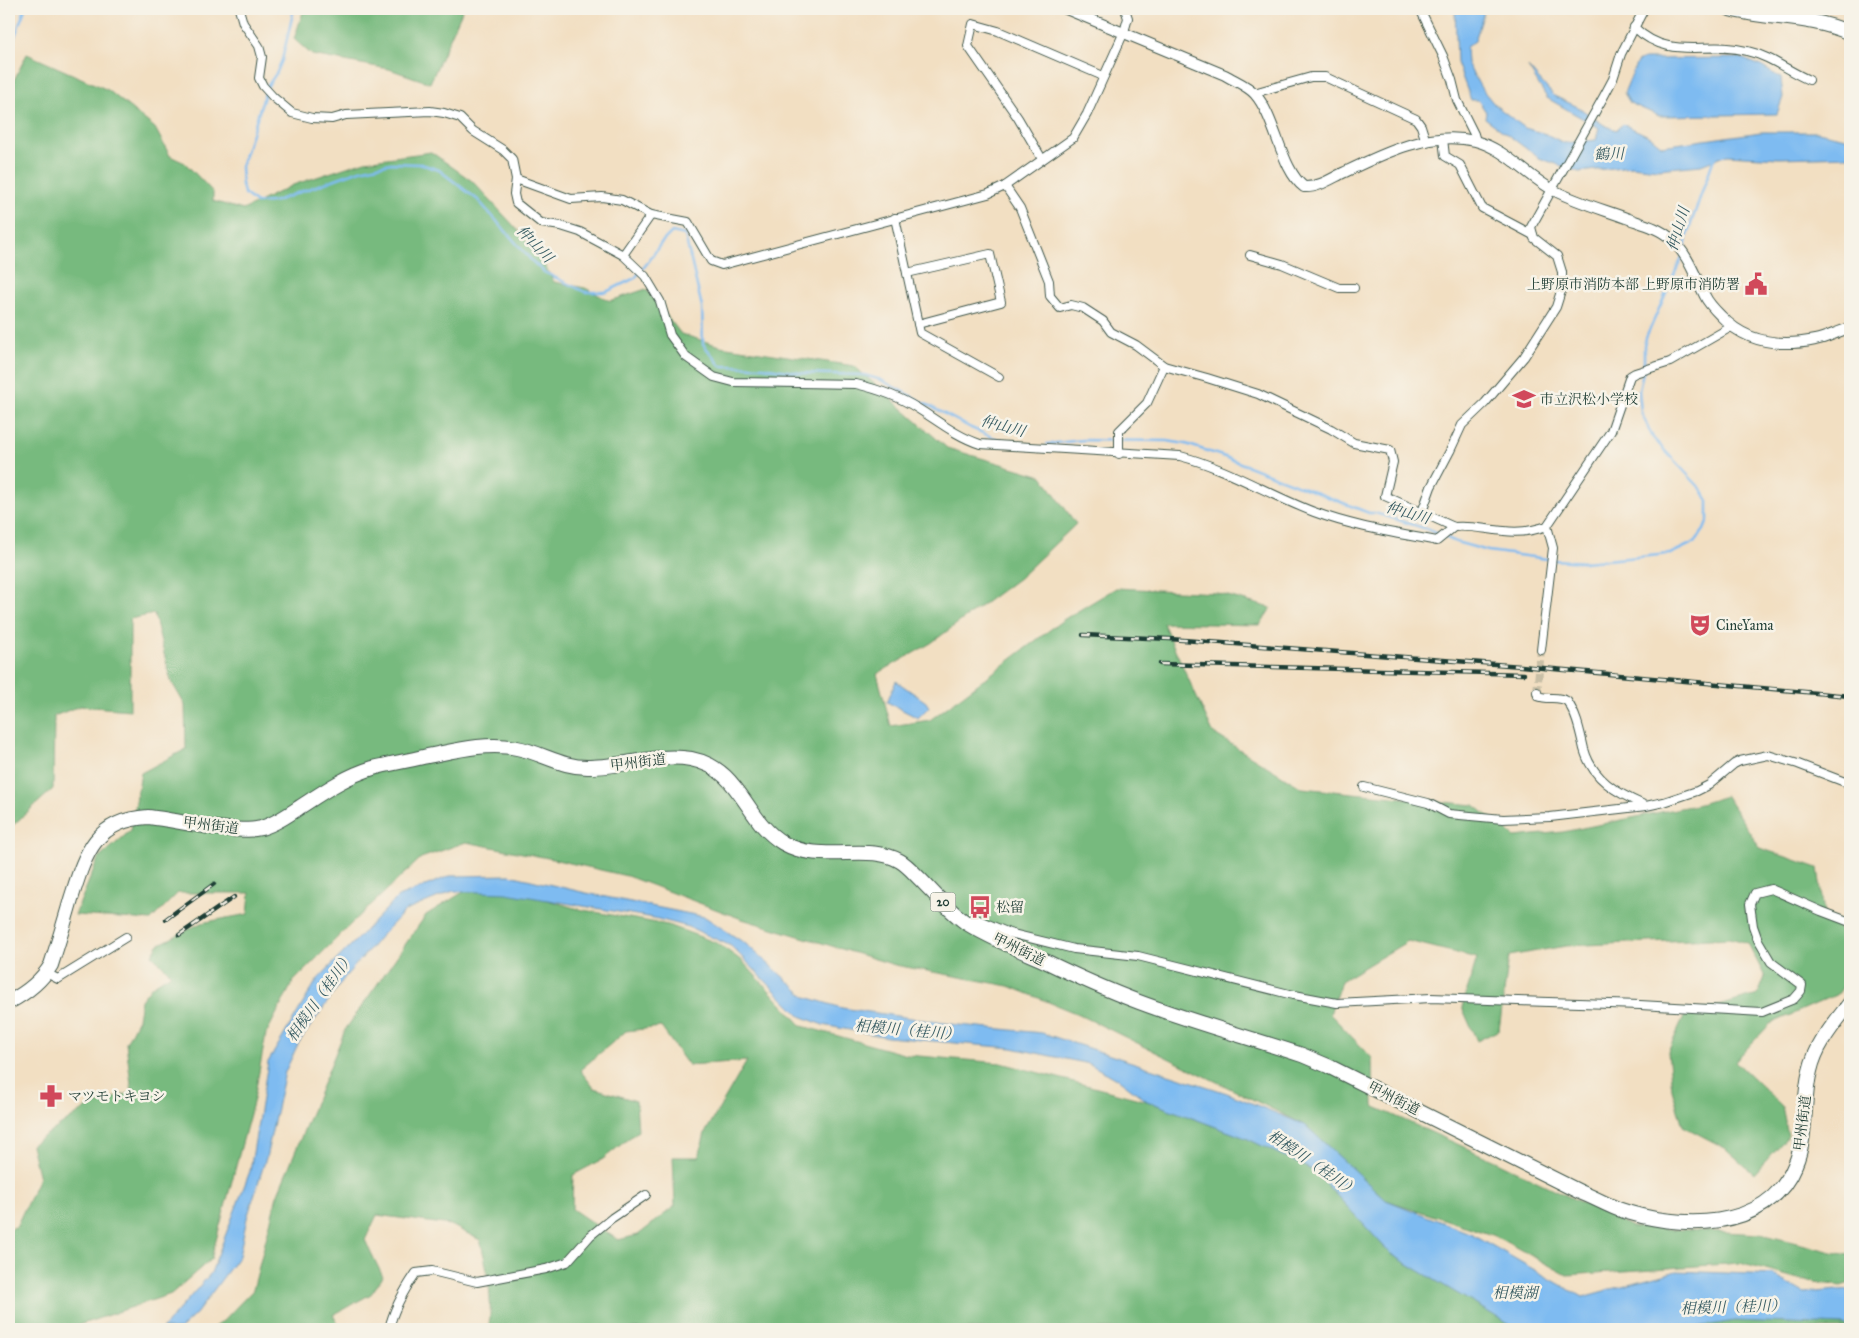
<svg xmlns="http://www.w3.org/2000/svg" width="1859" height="1338" viewBox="0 0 1859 1338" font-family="'IM FELL Great Primer','Noto Serif JP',serif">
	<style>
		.forest { fill: #77ba7e; stroke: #4b7c59; fill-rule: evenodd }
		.water { fill: #7ebbf1; stroke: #4e7c92 }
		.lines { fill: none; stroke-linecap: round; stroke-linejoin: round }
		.stream { stroke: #7ebbf1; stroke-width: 2.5 }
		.street-tunnel { stroke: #c8bfa6; stroke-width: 8; stroke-dasharray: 8 4; stroke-linecap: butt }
		.street-casing { stroke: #3f5549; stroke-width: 10 }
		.secondary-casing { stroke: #3f5549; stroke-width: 12 }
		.highway-casing { stroke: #3f5549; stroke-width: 16 }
		.street { stroke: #fff; stroke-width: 8 }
		.secondary { stroke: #fff; stroke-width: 10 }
		.highway { stroke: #fff; stroke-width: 14 }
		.rail-casing { stroke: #1f3d34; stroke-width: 4.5 }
		.rail { stroke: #f7f3e8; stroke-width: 2.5; stroke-dasharray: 8; stroke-linecap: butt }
		.labels { text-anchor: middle; stroke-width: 5; stroke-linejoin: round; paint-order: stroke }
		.shield { fill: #f7f3e8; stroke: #60746a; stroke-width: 1 }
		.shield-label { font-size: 12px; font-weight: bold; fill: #1f3d34 }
		.poi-label { font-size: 14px; fill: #1f3d34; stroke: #f7f3e8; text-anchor: start }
		.street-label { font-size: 14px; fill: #1f3d34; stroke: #f7f3e8 }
		.water-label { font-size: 15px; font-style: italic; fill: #375c63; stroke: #f7f3e8 }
	</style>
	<rect width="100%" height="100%" fill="#f7f3e8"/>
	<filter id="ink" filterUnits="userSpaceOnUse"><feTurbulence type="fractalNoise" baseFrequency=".02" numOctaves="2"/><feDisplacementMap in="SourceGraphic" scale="10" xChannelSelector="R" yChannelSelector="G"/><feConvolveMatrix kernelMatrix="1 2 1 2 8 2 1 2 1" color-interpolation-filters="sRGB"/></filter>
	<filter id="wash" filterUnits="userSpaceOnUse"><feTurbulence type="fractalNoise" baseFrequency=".0096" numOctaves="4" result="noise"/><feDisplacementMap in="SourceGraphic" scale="20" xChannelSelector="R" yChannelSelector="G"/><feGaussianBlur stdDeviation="1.12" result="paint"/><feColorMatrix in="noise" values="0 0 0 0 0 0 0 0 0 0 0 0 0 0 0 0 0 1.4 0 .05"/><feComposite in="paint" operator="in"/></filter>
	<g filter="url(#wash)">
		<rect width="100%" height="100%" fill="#f2dfc2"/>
		<g class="forest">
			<polygon points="304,9 463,9 430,83 389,69 312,55 294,39"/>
			<polygon points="27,54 108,90 155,128 170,156 185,163 213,192 213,201 243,210 293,185 365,161 431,152 472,181 515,227 541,259 554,282 585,288 610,301 646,289 681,334 720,346 854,366 947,448 1042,476 1076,524 1019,578 931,643 877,674 891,726 930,720 1063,620 1116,588 1217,593 1271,608 1260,625 1163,623 1213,733 1302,788 1474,805 1515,837 1563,832 1700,804 1726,796 1760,848 1818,868 1824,914 1850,941 1850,976 1838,994 1770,1024 1735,1061 1782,1106 1788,1136 1754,1174 1725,1148 1683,1126 1672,1089 1668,1052 1685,1015 1758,995 1765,977 1748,943 1730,938 1566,946 1509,956 1499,1030 1477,1041 1462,1007 1477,958 1408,941 1341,981 1330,1014 1372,1058 1373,1106 1495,1161 1632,1227 1761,1234 1832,1252 1850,1255 1850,1283 1841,1286 1802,1280 1740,1263 1567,1275 1495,1236 1386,1200 1305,1125 1078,1014 1009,986 895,965 742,919 627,876 548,858 466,842 421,858 355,920 293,982 266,1034 254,1099 211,1259 171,1294 67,1329 9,1329 9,1229 16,1227 39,1178 31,1145 88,1107 132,1092 126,1043 138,1019 141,1000 152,986 171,974 152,955 158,945 201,923 248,914 250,893 178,893 151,920 75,915 98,859 131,830 141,773 186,749 185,705 171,681 154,614 130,619 130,710 80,706 54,716 53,789 12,826 9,827 9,90"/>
			<path d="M507,888L578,909L668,925L717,943L742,961L802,1026L907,1055L1001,1063L1147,1101L1248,1139L1314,1171L1391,1254L1517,1329H488C494,1306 487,1264 480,1240L451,1225L377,1215L365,1240L383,1277L371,1294L333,1315L341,1329H211L223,1321L253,1290L277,1196L345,1030L426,915L465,891ZM661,1027L688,1065L747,1061L705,1133L699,1157H673L675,1206L638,1235L618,1240L572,1209L573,1175L603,1159L638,1131L636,1101L594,1088L580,1070L626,1031Z"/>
			<polygon points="1735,1321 1844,1325 1850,1329 1685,1329"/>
		</g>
		<g class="water">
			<polygon points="1455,9 1483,9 1484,12 1475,41 1466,47 1467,63 1481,88 1495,105 1525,128 1546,134 1564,143 1596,140 1599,128 1547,98 1528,67 1554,96 1578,107 1604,125 1616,130 1623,124 1651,137 1662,146 1761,132 1818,132 1850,139 1850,156 1779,158 1727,155 1701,165 1658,169 1631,166 1579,172 1539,158 1485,118 1486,112 1478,100 1471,100 1457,63"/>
			<polygon points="1741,58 1759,65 1781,78 1783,97 1777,114 1659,116 1630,103 1624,93 1637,62 1644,59"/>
			<polygon points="896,681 926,702 929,707 918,718 887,702"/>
			<polygon points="510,875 586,893 705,917 746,944 806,997 842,1008 959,1025 1042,1033 1227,1093 1305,1125 1386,1200 1472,1234 1582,1297 1677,1271 1773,1275 1804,1293 1850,1289 1850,1328 1844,1325 1735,1321 1685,1329 1517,1329 1391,1254 1314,1171 1248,1139 1147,1101 1117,1078 1116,1079 1090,1064 1012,1048 887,1037 823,1025 800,1016 731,946 689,927 654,918 506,893 453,891 405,911 382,935 345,977 298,1044 285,1072 266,1158 247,1218 239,1256 196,1314 180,1329 162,1329 211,1273 250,1171 268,1062 317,980 398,897 450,876"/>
		</g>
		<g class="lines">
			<g class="stream">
				<polyline points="294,9 282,60 277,72 267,87 241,167 242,185 244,193 256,203 273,202 360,170 391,163 421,164 439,170 478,200 532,261 544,272 585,292 606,292 635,278 649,261 661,243 672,232 685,235 702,307 703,344 721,366 763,367 800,373 864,375 881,380 971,428 999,440 1015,443"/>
				<polyline points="9,52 25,9"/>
				<polyline points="1685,250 1687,235 1714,158"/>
				<polyline points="1047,444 1082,440 1167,441 1186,444 1225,457 1369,513 1375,513 1427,529 1456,542 1488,551 1555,560 1584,562 1670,554 1695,542 1704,530 1708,520 1708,501 1702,490 1653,438 1641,412 1639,391 1644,367 1644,345 1646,338 1682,257"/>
			</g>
		</g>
	</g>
	<g filter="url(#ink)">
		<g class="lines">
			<polyline class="street-tunnel" points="1537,692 1541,650"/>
			<defs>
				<g id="street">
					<path d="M239,9L243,23L259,46L262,57L259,78L263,86L273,97L292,113L312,118L332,119L346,115L430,111L444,113L460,118L473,131L503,150L512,159L516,179L514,194L516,203L541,223L561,226L580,232L623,255L645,276L660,301L670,335L686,357L714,377L733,382L856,384C877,389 898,396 917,408C938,421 956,436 980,444L1180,456C1227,468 1269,495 1314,512C1354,527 1396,533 1437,541L1454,527"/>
					<polyline points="1420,9 1443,56 1452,80 1457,100 1474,134 1476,141"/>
					<path d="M1634,27C1670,62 1705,40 1747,51C1770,56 1788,71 1809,80"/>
					<polyline points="1254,93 1311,77 1325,77 1416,119 1421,126 1426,142"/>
					<polyline points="1443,139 1445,156 1460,165 1482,208 1533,235"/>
					<polyline points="1042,159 1018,118 968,46 973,24 998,31 1103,76"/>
					<polyline points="516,179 571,199 602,197 622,200 651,215 688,222 711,261 722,265 988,194 1005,186 1073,138 1087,114 1124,32 1128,18 1125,9"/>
					<path d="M1005,186L1020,208L1049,281L1050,296L1060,308L1071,305L1083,308L1103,321L1111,332L1136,345L1164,366L1207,378L1258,394L1331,429L1354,443L1390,450L1393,462L1385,496L1454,527C1470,525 1488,530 1504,531C1519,533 1533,531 1547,526L1611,431L1630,376L1635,373L1670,362L1731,327"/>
					<polyline points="895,218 920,333 999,377"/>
					<polyline points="623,255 651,215"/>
					<polyline points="1250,255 1282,264 1339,288 1354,288"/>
					<polyline points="907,273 990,254 1001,302 918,324"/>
					<polyline points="1119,454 1119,431 1147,403 1164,366"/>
					<polyline points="1422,512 1431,487 1450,451 1462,425 1485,403 1524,357 1556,307 1562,288 1562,272 1557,256 1534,238 1531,227 1604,96 1613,79 1621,54 1644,9"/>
					<polyline points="1541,650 1553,548 1547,526"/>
					<path d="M1537,692L1538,696C1548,700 1558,696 1567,701C1577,715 1580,732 1584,749C1592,779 1617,793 1644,805"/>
					<polyline points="1364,787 1428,803 1449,814 1503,819 1550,817 1646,806 1664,802 1697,791 1709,785 1734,764 1740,761 1768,755 1798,764 1850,784"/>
					<polyline points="966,922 974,918 1009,933 1074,949 1138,956 1289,994 1337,1003 1431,998 1640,1005 1762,1012 1794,999 1801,991 1802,985 1771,962 1758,940 1753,926 1750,904 1755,893 1771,889 1821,911 1850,922"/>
					<polyline points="46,973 58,979 126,937"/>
					<path d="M389,1329C393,1311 405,1289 416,1273L432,1271L477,1282L546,1269L567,1262L590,1236L612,1218L646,1195"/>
				</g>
				<path id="secondary" d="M1066,9L1225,75C1235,81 1248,86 1255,94C1276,118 1281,170 1304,187C1318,188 1332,178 1345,172C1384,153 1431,130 1475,141C1507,149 1527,177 1555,191C1579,203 1605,210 1629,219C1643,224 1659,228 1670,238C1688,254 1694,274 1705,296C1708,303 1715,310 1721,316C1746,343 1780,347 1815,340C1827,338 1838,331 1850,328"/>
				<g id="highway">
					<path d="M1730,9C1771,20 1810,15 1850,33"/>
					<path d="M9,1002C26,993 41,982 51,965C58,943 65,921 71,899C85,855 94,820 148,817C179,820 232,835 261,828C275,824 288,815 300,807C323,792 346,776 373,768C389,764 406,761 423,757C454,751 485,742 517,748C543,753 562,768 590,767C624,767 657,753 691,759C742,769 744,820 783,843C822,865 867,842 900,861C907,865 913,872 919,878C934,893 948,910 965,922C990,938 1018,949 1045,961C1076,976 1107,990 1139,1002C1192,1022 1248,1037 1302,1055L1328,1066L1580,1192C1593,1197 1605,1204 1618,1209C1677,1230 1768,1233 1795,1165C1808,1135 1802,1102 1810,1071C1816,1044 1834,1024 1850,1003"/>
				</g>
			</defs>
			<use href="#street" class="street-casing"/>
			<use href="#secondary" class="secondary-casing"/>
			<use href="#highway" class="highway-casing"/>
			<use href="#street" class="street"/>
			<use href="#secondary" class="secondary"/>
			<use href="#highway" class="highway"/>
			<defs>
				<g id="rail">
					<polyline points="1083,635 1170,639 1521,666 1850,696"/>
					<polyline points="1160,664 1524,674"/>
					<polyline points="166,919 214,884"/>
					<polyline points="179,935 234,897"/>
				</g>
			</defs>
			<use href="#rail" class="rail-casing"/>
			<use href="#rail" class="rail"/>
		</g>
	</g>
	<defs>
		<symbol id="civic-bare" viewBox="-9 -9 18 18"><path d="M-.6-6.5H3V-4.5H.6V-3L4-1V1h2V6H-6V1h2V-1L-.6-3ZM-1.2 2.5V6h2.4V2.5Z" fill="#d1495b" stroke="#f7f3e8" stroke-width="2.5" paint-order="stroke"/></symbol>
		<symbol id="school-bare" viewBox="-9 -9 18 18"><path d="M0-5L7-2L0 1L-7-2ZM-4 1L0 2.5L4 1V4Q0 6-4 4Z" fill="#d1495b" stroke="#f7f3e8" stroke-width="2.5" paint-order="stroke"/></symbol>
		<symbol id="theatre-bare" viewBox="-9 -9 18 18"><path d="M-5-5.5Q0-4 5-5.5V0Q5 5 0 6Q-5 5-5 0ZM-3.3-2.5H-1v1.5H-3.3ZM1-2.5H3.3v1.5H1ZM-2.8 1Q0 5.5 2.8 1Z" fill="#d1495b" stroke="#f7f3e8" stroke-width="2.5" paint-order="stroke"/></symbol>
		<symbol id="bus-bare" viewBox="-9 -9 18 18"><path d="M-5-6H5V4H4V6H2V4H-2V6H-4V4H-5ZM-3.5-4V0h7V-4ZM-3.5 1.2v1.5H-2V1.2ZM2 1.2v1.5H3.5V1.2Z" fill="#d1495b" stroke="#f7f3e8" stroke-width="2.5" paint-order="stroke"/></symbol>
		<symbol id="pharmacy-bare" viewBox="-9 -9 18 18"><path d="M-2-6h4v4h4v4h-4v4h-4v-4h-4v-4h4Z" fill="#d1495b" stroke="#f7f3e8" stroke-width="2.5" paint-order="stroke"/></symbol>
	</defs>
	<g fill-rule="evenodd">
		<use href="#civic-bare" x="1740" y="268" width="32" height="32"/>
		<use href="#school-bare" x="1508" y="383" width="32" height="32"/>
		<use href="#theatre-bare" x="1684" y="609" width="32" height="32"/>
		<use href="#bus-bare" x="964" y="891" width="32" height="32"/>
		<use href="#pharmacy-bare" x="35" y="1080" width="32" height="32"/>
	</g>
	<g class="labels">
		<rect class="shield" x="930.5" y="892.5" width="25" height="19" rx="4"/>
		<g class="shield-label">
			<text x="943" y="906">20</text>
		</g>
		<g class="poi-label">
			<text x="1740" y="289" text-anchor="end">上野原市消防本部 上野原市消防署</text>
			<text x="1540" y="404">市立沢松小学校</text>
			<text x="1716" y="630">CineYama</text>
			<text x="996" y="912">松留</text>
			<text x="68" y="1101">マツモトキヨシ</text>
		</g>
		<g class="street-label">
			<text transform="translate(638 762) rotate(-7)" y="5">甲州街道</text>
			<text transform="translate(211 825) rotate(7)" y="5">甲州街道</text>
			<text transform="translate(1019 949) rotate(26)" y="5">甲州街道</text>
			<text transform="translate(1394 1098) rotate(27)" y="5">甲州街道</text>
			<text transform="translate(1802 1123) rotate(-83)" y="5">甲州街道</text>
		</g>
		<g class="water-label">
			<text transform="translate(1609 154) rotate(-2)" y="5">鶴川</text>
			<text transform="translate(1678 229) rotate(-73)" y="5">仲山川</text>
			<text transform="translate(535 244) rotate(46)" y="5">仲山川</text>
			<text transform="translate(1003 426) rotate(15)" y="5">仲山川</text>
			<text transform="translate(1408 513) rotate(16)" y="5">仲山川</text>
			<text transform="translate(320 997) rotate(-55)" y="5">相模川（桂川）</text>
			<text transform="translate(907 1030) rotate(5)" y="5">相模川（桂川）</text>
			<text transform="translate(1313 1163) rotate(34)" y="5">相模川（桂川）</text>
			<text x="1515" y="1298">相模湖</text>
			<text transform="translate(1733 1307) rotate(-2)" y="5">相模川（桂川）</text>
		</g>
	</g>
	<rect width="1859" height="1338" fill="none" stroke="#f7f3e8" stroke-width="30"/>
</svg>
